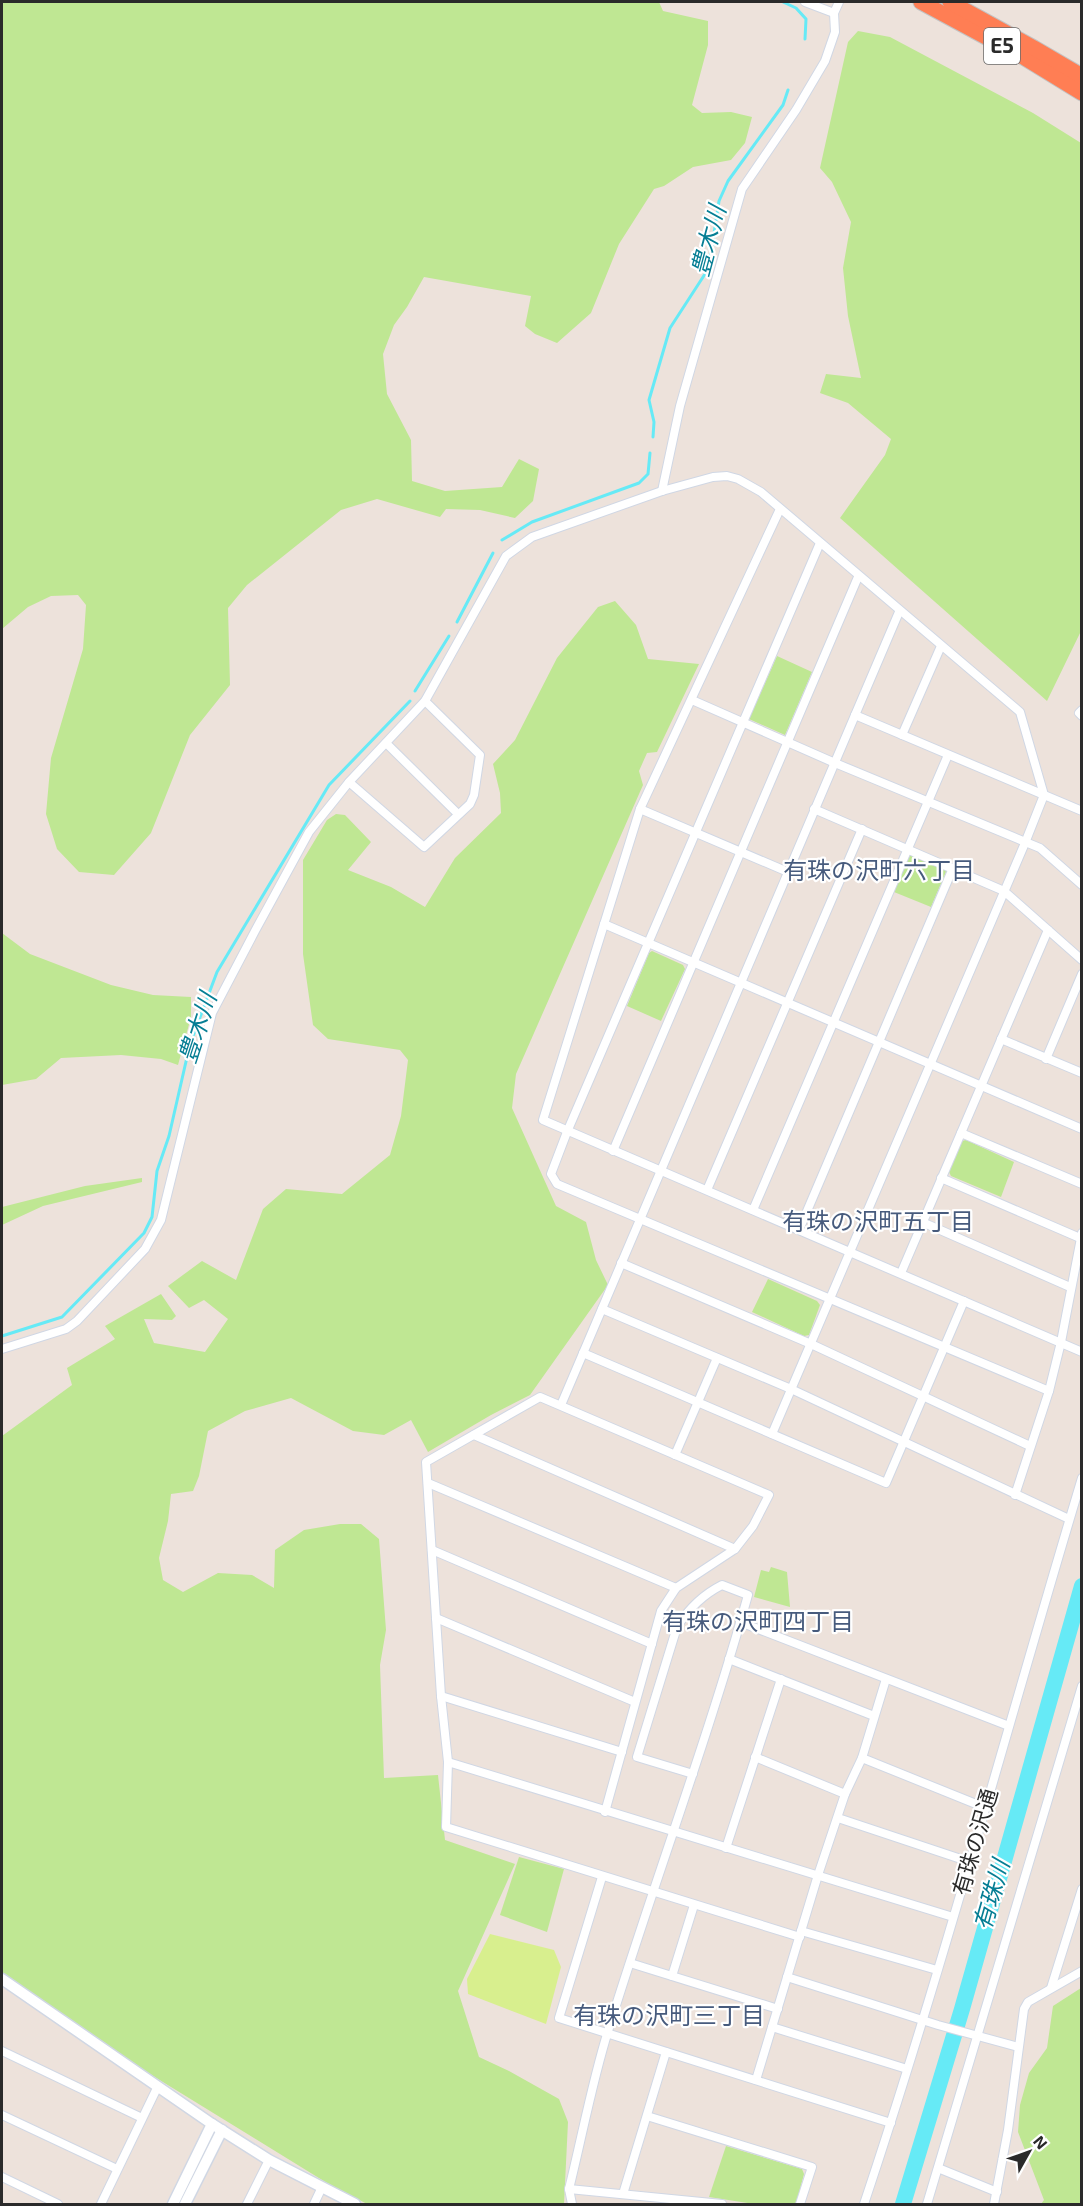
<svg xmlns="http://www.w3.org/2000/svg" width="1083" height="2206" viewBox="0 0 1083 2206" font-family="'Exo 2','Noto Sans JP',sans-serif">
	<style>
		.green { fill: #bfe793 }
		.pitch { fill: #d8ef8e }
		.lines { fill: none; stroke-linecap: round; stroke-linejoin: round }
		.stream { stroke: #66eaf6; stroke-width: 3 }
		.river { stroke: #66eaf6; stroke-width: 16 }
		.street-casing { stroke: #d0d7e4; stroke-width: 10 }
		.secondary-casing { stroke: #d0d7e4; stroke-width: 13 }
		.highway-casing { stroke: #c3c3c3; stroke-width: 17 }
		.street { stroke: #fff; stroke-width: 8 }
		.secondary { stroke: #fff; stroke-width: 10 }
		.highway { stroke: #ff7e54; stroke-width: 15 }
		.labels { text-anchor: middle; stroke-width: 4.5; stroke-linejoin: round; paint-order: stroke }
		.shield { fill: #fff; stroke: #6a6a6a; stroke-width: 1.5 }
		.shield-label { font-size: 21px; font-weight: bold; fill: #2a2a2a }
		.street-label { font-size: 22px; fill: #2a2a2a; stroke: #fff }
		.water-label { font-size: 24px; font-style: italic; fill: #067e94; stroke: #fff }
		.neighbourhood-label { font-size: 24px; fill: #475b7d; stroke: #fff }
	</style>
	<rect width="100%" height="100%" fill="#ede2db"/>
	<g class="green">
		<polygon points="2,2 659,2 663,11 708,21 708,45 692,105 702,113 731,112 752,117 745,143 731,160 693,167 664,186 654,189 619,244 591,313 557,343 535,334 525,326 531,296 424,277 407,307 394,325 383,354 387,394 411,440 412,481 445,491 502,487 519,459 539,469 533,501 515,518 480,510 446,509 440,517 377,499 341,510 247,585 228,608 230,685 190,735 151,833 114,875 79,872 57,849 46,814 51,758 83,649 86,605 78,595 51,596 28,607 2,629"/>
		<polygon points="858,31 890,37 1033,113 1081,143 1081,631 1047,701 840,518 885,455 891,439 848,403 820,393 826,374 861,378 848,316 843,268 851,222 832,182 820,168 848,42"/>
		<polygon points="615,601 636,625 648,659 699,664 657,752 647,753 639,771 643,785 516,1074 512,1108 556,1206 586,1222 596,1260 608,1285 530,1395 491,1415 428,1452 411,1420 384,1435 353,1431 291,1398 245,1411 208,1431 199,1476 193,1491 171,1494 168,1521 159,1558 163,1580 183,1592 218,1573 252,1575 274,1588 275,1550 304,1530 340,1524 361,1524 379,1539 386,1630 380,1665 384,1778 438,1775 445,1840 515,1864 458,1991 479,2057 509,2071 559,2099 568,2122 564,2204 367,2204 327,2183 10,1988 2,1974 2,1436 72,1385 67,1368 115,1339 105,1326 161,1294 176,1316 172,1320 144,1319 154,1343 205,1352 228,1319 204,1300 189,1308 168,1286 202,1261 236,1280 263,1209 286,1189 342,1194 390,1155 401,1116 408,1060 400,1050 328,1039 313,1025 303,954 303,860 327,820 336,814 345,815 371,842 348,870 391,887 425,907 455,858 501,813 500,793 493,764 515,740 557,658 598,607"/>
		<polygon points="777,656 812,672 785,735 749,719"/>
		<polygon points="912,855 944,868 946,872 931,907 894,892 909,856"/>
		<polygon points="2,933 30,954 111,985 153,995 191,997 191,1017 178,1065 161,1059 121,1055 61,1058 36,1079 2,1085"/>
		<polygon points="652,951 683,965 685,969 661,1021 627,1006 649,953"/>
		<polygon points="966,1140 1014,1162 1001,1197 951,1176 949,1172 962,1141"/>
		<polygon points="142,1178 142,1182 43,1206 2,1225 2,1207 85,1186"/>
		<polygon points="768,1279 817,1301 820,1305 809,1335 804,1336 752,1312"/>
		<polygon points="771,1567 787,1572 790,1607 754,1597 761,1570 769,1572"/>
		<polygon points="519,1857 564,1869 547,1932 500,1915"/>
		<polygon points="1081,1988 1081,2204 1041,2204 1044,2200 1018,2132 1020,2105 1029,2073 1047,2048 1053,2006"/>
		<polygon points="726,2146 802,2169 804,2174 796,2204 754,2204 709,2197"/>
	</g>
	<polygon class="pitch" points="490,1934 554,1950 561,1967 546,2024 468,1994 467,1979"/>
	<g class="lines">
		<g class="stream">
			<polyline points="783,2 796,8 806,19 805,39"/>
			<polyline points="653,437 654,422 649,400 670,328 705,274 711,253 719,201 728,181 783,105 788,90"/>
			<polyline points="502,540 532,522 639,483 648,474 650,453"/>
			<polyline points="457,622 493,553"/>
			<polyline points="415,691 449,636"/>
			<polyline points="2,1336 62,1317 144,1233 152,1217 157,1171 169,1136 190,1044 217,972 329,785 410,701"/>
		</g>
		<polyline class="river" points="903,2204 962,2009 1082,1586"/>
		<defs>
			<g id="street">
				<polyline points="805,2 834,13"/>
				<polyline points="662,491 680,406 742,189 796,110 825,61 835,32 834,13 839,2"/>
				<polyline points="780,509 640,809 543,1120 1082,1352"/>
				<polyline points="820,543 567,1132 551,1174 557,1184 1049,1391"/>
				<polyline points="692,700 835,763 1040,848 1082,885"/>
				<polyline points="1082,710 1079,713 1082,716"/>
				<polyline points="855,715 1082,811"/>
				<polyline points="902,735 941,646"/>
				<polyline points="386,743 458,814"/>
				<polyline points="349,782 424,847 470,804 474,795 480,755 425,701"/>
				<polyline points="640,809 788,872"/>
				<polyline points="814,809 1004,891 1082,960"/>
				<polyline points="604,924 1082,1129"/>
				<polyline points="1001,1039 1082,1073"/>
				<polyline points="1046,1059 1082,974"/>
				<polyline points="961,1133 1082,1184"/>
				<polyline points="613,1151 858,577"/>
				<polyline points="941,1178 1080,1238"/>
				<polyline points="707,1190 862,829"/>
				<polyline points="753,1210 948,755"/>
				<polyline points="922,1222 1070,1287"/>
				<polyline points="799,1230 953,868"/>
				<polyline points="621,1263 811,1344 1030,1446"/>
				<polyline points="901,1273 1048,930"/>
				<polyline points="602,1309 791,1389 1069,1519"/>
				<polyline points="2,1349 66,1329 77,1321 145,1249 161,1220 212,1013 255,931 309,832 349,782 425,701 506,556 532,537 662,491 713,477 727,476 738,479 761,492 1020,712 1044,795 1025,843 772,1434"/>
				<polyline points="583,1353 886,1483 964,1301"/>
				<polyline points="561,1405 899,612"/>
				<polyline points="474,1435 735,1549"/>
				<polyline points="675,1455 717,1358"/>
				<polyline points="428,1483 676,1588"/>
				<polyline points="1015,1495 1049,1391 1061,1342 1082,1233"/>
				<polyline points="432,1550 652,1644"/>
				<polyline points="436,1618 635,1702"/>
				<polyline points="740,1622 1009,1726"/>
				<polyline points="729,1659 874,1716"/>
				<polyline points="441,1696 622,1752"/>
				<polyline points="755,1757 845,1794"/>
				<polyline points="862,1758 986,1808"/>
				<polyline points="448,1762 953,1917"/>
				<polyline points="605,1812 661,1611 676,1588 735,1549 753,1526 769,1495 540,1397 426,1462 441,1696 448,1762 446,1827 800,1937"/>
				<polyline points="838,1818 970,1862"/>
				<polyline points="726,1848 781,1679"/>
				<polyline points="602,1877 559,2018 891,2123"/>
				<polyline points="801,1931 937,1970"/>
				<polyline points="630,1963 778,2009"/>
				<polyline points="672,1976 694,1905"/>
				<polyline points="787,1977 938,2025 1018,2047"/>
				<polyline points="1051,1988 1082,1889"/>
				<polyline points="772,2027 907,2069"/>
				<polyline points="2,2051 142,2118"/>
				<polyline points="756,2080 818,1875 845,1794 862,1758 886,1679"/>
				<polyline points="2,2115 117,2169"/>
				<polyline points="647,2116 812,2167 800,2204"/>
				<polyline points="938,2168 997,2192"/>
				<polyline points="2,2177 58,2204"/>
				<polyline points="569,2189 722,2204"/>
				<polyline points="623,2194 666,2052"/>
				<polyline points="101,2204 158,2086"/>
				<polyline points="247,2204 269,2160"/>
				<polyline points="314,2204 322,2187"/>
				<path d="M572,2204L569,2189C582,2137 592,2082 608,2031C653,1885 707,1742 748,1595L722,1585C702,1595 689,1608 677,1627L637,1757L693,1774"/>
				<path d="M864,2204C944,1965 1009,1720 1082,1478"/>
				<polyline points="927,2204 1082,1686"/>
				<polyline points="994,2204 1008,2130 1024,2009 1028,2002 1082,1971"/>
			</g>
			<g id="secondary">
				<polyline points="2,1979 212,2124 269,2160 355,2204"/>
				<polyline points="173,2204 212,2124"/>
				<polyline points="185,2204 222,2130"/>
			</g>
			<g id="highway">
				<polyline points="921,2 1025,58 1082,93"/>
				<polyline points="950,2 1034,48 1082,76"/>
			</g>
		</defs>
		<use href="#street" class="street-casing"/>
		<use href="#secondary" class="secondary-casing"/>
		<use href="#highway" class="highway-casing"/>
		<use href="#street" class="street"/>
		<use href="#secondary" class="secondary"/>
		<use href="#highway" class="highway"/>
	</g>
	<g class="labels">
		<rect class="shield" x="984" y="28" width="36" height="36" rx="4.5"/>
		<g class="shield-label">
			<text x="1002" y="53">E5</text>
		</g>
		<g class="street-label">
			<text transform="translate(975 1842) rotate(-74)" y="8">有珠の沢通</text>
		</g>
		<g class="water-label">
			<text transform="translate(709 241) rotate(-75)" y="8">豊木川</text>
			<text transform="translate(198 1028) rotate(-72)" y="8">豊木川</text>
			<text transform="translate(992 1895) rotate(-74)" y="8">有珠川</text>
		</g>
		<g class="neighbourhood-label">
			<text x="879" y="879">有珠の沢町六丁目</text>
			<text x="878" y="1230">有珠の沢町五丁目</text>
			<text x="758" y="1630">有珠の沢町四丁目</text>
			<text x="669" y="2024">有珠の沢町三丁目</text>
		</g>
	</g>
	<rect width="1083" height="2206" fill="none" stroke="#2a2a2a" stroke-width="6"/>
	<g transform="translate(1029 2152) rotate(50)" stroke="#ffffff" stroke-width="4.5" paint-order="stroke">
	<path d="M0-4.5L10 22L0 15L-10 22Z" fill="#2a2a2a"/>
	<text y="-9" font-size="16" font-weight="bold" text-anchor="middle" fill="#2a2a2a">N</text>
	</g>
</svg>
